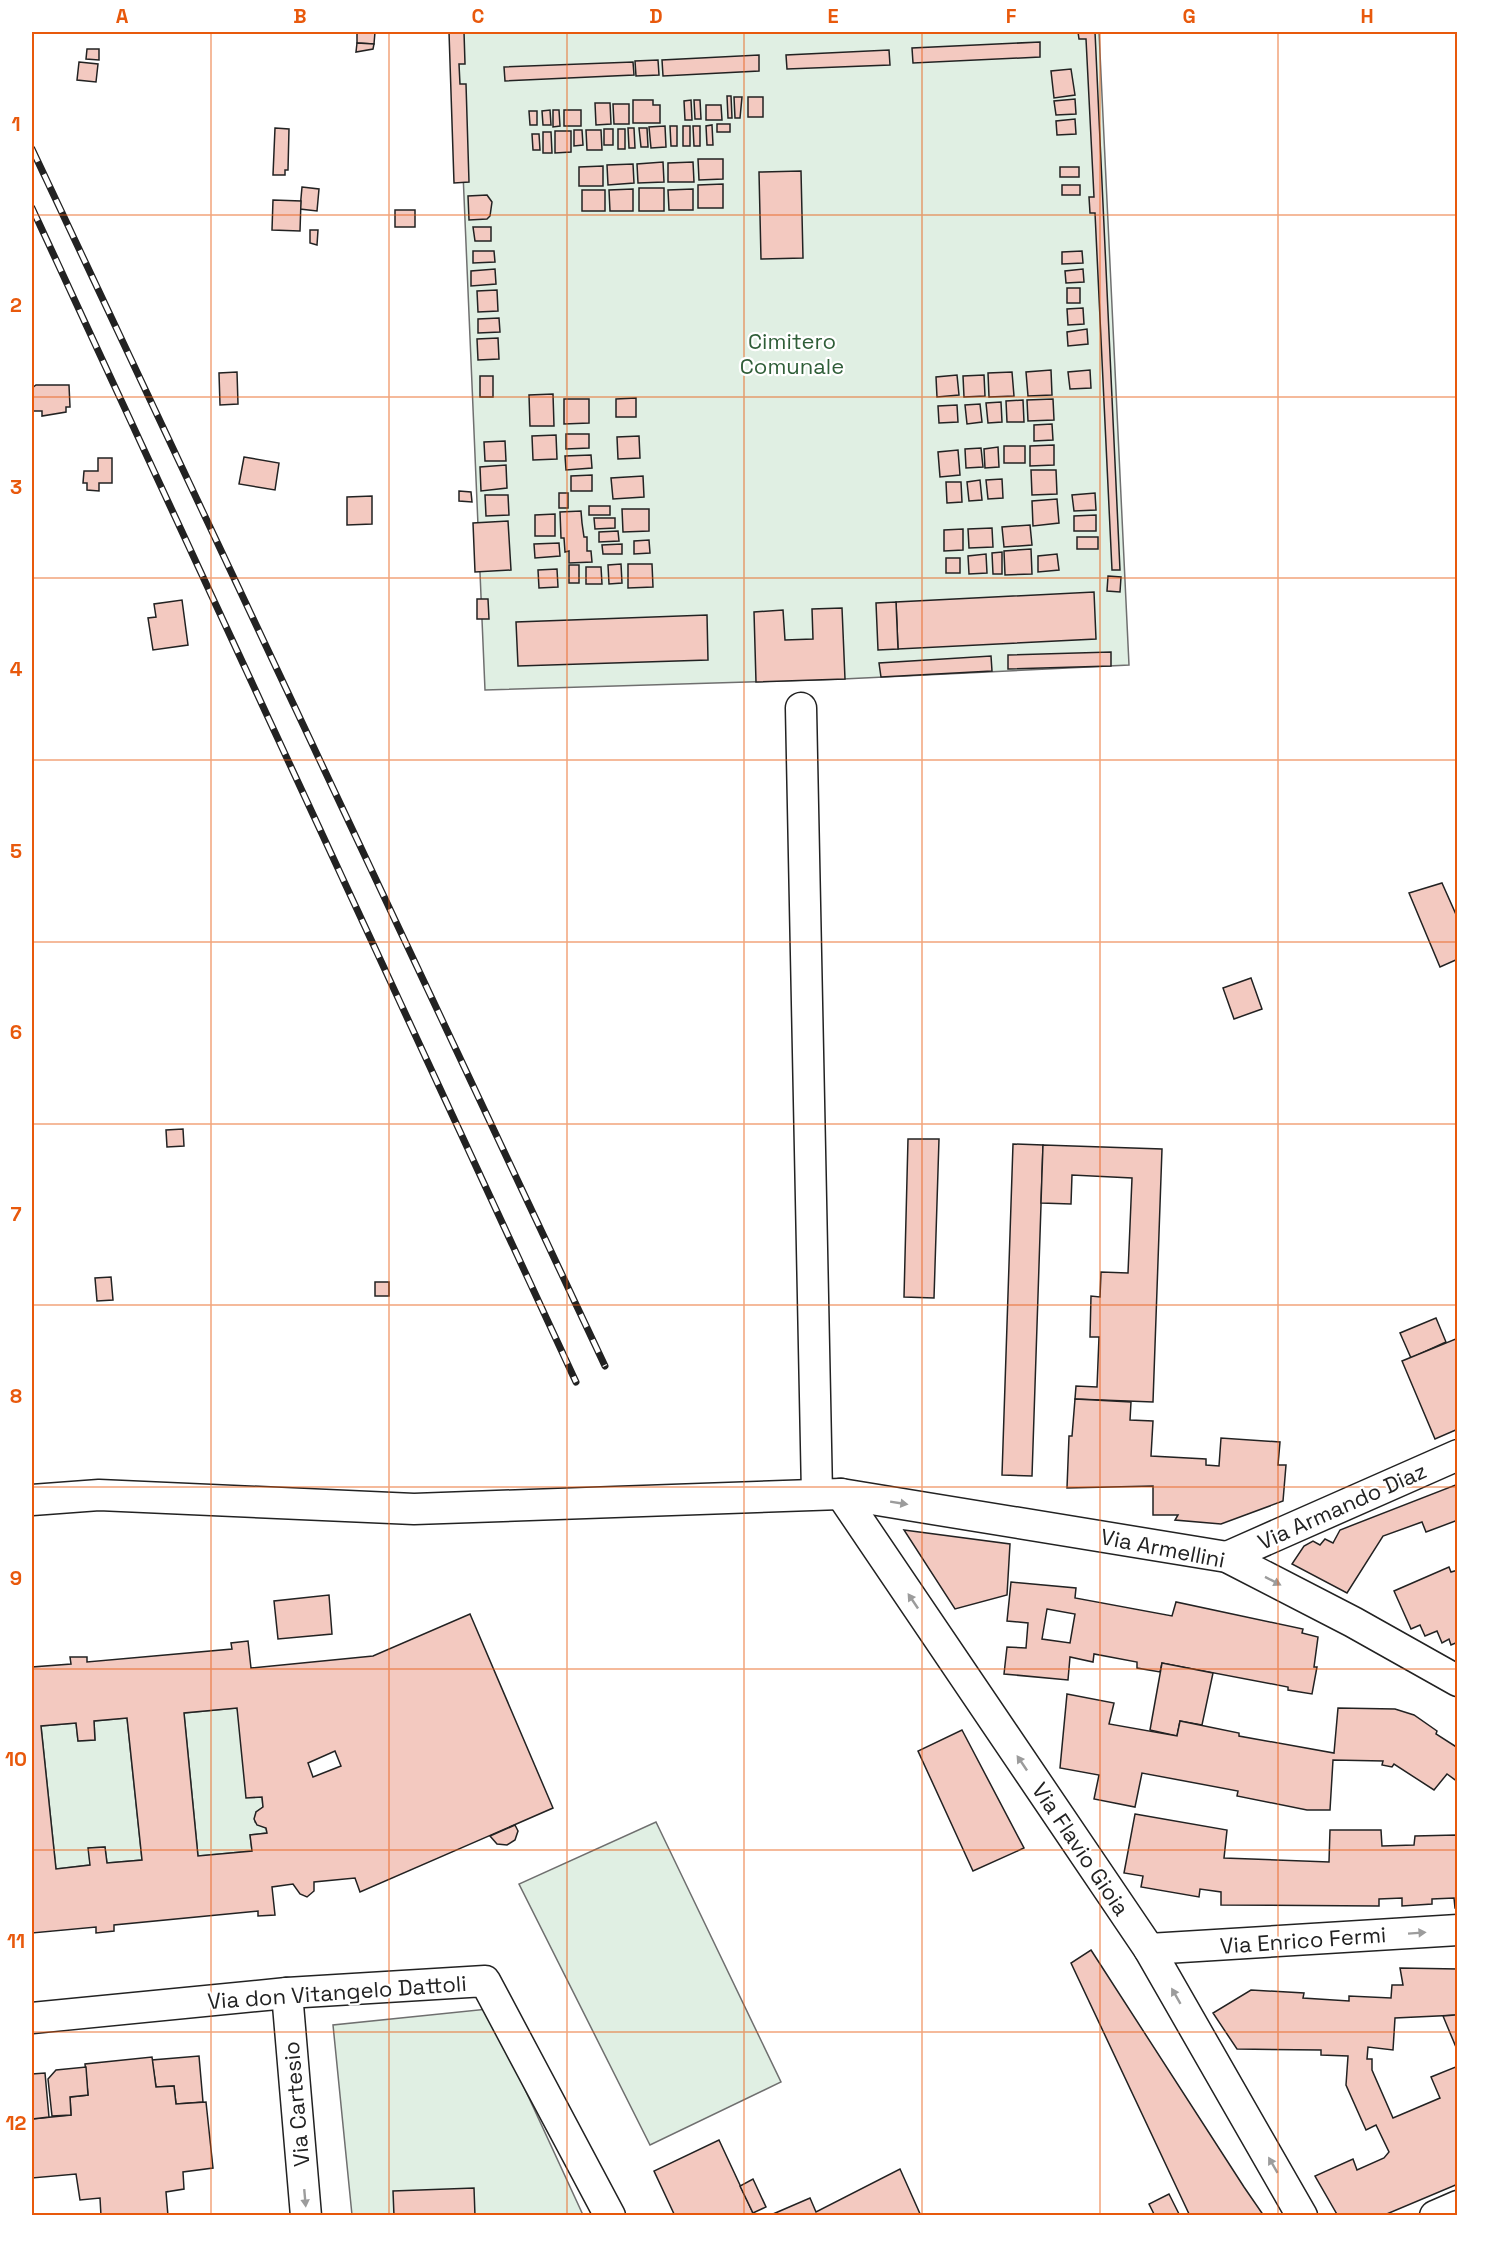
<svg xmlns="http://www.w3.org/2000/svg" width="1489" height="2247" viewBox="0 0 1489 2247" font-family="'Space Grotesk',sans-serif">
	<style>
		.green { fill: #e0efe3; stroke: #6f6f6f; stroke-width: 1.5 }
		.building { fill: #f3c9c0; stroke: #222; stroke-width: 1.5; fill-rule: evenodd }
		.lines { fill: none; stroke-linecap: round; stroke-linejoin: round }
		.minor-casing { stroke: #222; stroke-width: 33 }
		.minor { stroke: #fff; stroke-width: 30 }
		.rail-casing { stroke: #222; stroke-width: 7 }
		.rail { stroke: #fff; stroke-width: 4.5; stroke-dasharray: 14; stroke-linecap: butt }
		.oneway { fill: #9c9c9c }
		.grid { fill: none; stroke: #e8590c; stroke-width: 1.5; stroke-opacity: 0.55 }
		.labels { text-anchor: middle; stroke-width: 4.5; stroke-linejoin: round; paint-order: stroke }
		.park-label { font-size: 22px; fill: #2f5e38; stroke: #fff }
		.street-label { font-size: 22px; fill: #222; stroke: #fff }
		.neatline { fill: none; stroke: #e8590c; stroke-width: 2 }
		.grid-label { font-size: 20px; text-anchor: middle; font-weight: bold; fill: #e8590c }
	</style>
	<rect width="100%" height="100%" fill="#fff"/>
	<g class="green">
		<polygon points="457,32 1099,32 1129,665 843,679 485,690"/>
		<polygon points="237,1708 262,1797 263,1807 256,1812 255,1822 266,1828 267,1833 250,1835 252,1851 198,1856 184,1713"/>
		<polygon points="127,1718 142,1860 107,1863 105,1847 89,1848 90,1865 56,1869 41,1726 76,1723 78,1741 95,1740 94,1721"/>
		<polygon points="656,1822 781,2082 650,2145 519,1884"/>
		<polygon points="488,2009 583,2215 352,2215 333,2025"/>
	</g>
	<g class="building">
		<polygon points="357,32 375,32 374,44 357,43"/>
		<polygon points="449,32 464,32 465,64 459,64 460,84 466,84 469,182 454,183"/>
		<polygon points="1078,32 1095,32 1120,570 1112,570 1095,213 1090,213 1089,197 1094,197 1086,39 1079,39"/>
		<polygon points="1040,42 1040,57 913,63 912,48"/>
		<polygon points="357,43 374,44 373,49 356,52"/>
		<polygon points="87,49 99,49 99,60 86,59"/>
		<polygon points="889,50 890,65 787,69 786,55"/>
		<polygon points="759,55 759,71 663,76 662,60"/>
		<polygon points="658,60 659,75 636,76 635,61"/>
		<polygon points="79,62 98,64 96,82 77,80"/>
		<polygon points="633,62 634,75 505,81 504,67"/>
		<polygon points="1071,69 1075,95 1054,98 1051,71"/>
		<polygon points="727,96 731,96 732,118 728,118"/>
		<polygon points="734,97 742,97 740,118 735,118"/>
		<rect x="748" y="97" width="15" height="20"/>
		<polygon points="1075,99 1076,114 1056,115 1054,101"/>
		<polygon points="633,100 653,100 653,105 660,105 660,123 633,123"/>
		<polygon points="691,100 692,120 685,120 684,101"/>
		<polygon points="694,100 700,100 701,119 695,119"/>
		<polygon points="595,103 610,103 611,124 596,125"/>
		<polygon points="613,104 629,104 629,124 614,124"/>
		<polygon points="706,105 721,105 722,120 706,120"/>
		<polygon points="550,110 551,125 543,125 542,111"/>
		<polygon points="553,110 559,110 560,126 553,127"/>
		<rect x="564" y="110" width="17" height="16"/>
		<polygon points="529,111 537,111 537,125 530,125"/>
		<polygon points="1075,119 1076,134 1057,135 1056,121"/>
		<rect x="717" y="124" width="13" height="8"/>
		<polygon points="712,125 713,145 707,145 706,126"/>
		<polygon points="665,126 666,147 651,148 649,127"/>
		<polygon points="670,126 677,126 677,146 671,146"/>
		<rect x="683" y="126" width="7" height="20"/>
		<polygon points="693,126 700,126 700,146 694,146"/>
		<polygon points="275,128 289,129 288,170 285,170 285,175 273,175"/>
		<polygon points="628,128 634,128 635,148 629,148"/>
		<polygon points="639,128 647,128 648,147 641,147"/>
		<rect x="604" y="129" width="9" height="16"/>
		<rect x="618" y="129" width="7" height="20"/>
		<polygon points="574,130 582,130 583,145 574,146"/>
		<polygon points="586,130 601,130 602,150 587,150"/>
		<polygon points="555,131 571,131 571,152 555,153"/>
		<polygon points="543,132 551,132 552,153 543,153"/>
		<polygon points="532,134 539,134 540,150 533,150"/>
		<polygon points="698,159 723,159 723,179 699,180"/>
		<polygon points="663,162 664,182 638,183 637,164"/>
		<polygon points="693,162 694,182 668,182 668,163"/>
		<polygon points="633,164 634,183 608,185 607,165"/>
		<polygon points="603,166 603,186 579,186 579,167"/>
		<rect x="1060" y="167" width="19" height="10"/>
		<polygon points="801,171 803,258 761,259 759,172"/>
		<polygon points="723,184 723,208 698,208 698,185"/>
		<rect x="1062" y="185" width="18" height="10"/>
		<polygon points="302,187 319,189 317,211 300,209"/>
		<rect x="639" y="188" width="25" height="23"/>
		<polygon points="633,189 633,211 610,211 609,190"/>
		<polygon points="693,189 693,210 669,210 668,190"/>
		<rect x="582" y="190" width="23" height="21"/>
		<polygon points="487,195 492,202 490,216 487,219 469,220 468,196"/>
		<polygon points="273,200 301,201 300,231 272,230"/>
		<rect x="395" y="210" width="20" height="17"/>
		<polygon points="473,227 491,227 491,241 475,241"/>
		<polygon points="310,230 318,230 317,245 310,243"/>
		<polygon points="473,251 494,251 495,262 473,263"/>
		<polygon points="1082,251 1083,263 1062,264 1062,252"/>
		<polygon points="495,269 496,284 471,286 471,271"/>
		<polygon points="1083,269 1084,282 1066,283 1065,271"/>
		<rect x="1067" y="288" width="13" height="15"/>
		<polygon points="497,290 498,311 478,312 477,291"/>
		<polygon points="1083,308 1084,324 1068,325 1067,309"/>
		<polygon points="499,318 500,332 478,333 478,319"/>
		<polygon points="1087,329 1088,344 1068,346 1067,332"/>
		<polygon points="498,338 499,359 478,360 477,339"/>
		<polygon points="1051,370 1052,395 1028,396 1026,372"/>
		<polygon points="1090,370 1091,388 1070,389 1068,372"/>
		<polygon points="237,372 238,404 220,405 219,373"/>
		<polygon points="1012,372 1014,396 989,397 988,373"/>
		<polygon points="957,375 959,395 937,397 936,377"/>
		<polygon points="984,375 985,396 964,397 963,376"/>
		<rect x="480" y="376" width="13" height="21"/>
		<polygon points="36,385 69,385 70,407 66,407 66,412 42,416 42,411 32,411 32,388"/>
		<polygon points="553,394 554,426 530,426 529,395"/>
		<polygon points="636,398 636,417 616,417 616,399"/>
		<polygon points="564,399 589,399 589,423 564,424"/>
		<polygon points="1053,399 1054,420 1028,421 1027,400"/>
		<polygon points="1023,400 1024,422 1007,422 1006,401"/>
		<polygon points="1001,402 1002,422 988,423 986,403"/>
		<polygon points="980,404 982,422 967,424 965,405"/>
		<polygon points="957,405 958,422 939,423 938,406"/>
		<polygon points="1052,424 1053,440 1034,441 1034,425"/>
		<polygon points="566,434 589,434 589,448 566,449"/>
		<polygon points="556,435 557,459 533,460 532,436"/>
		<polygon points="639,436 640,458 618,459 617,437"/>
		<polygon points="505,441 506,461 485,461 484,442"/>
		<polygon points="1054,445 1054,465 1030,466 1030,446"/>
		<rect x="1004" y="446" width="21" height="17"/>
		<polygon points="998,447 999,467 985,468 984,449"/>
		<polygon points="981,448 983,467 966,468 965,449"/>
		<polygon points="958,450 960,475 940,477 938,452"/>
		<polygon points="591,455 592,468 566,470 565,456"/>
		<polygon points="244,457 279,463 275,490 239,484"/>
		<polygon points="98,458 112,458 112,483 99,483 99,491 87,490 87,483 83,483 84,471 98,471"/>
		<polygon points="506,465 507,488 481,491 480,467"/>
		<polygon points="1031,470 1056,470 1057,494 1032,495"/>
		<polygon points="592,475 592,491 571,491 571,476"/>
		<polygon points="643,476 644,497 613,499 611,478"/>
		<polygon points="1002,479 1003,498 988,499 986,480"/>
		<polygon points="980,480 982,500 969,501 967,482"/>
		<polygon points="946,482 961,482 962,502 947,503"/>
		<polygon points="459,491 471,492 472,502 459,501"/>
		<rect x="559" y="493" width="9" height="15"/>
		<polygon points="1095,493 1096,510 1074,511 1072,495"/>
		<polygon points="485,495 508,495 509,515 486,516"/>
		<polygon points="372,496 372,524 347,525 347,497"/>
		<polygon points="1057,499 1059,523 1033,526 1032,501"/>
		<rect x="589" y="506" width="21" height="9"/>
		<polygon points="622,509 649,509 649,531 623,532"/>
		<polygon points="581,511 582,523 584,537 587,537 587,551 591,551 592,562 569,563 569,551 565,552 564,538 561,538 560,512"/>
		<polygon points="555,514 555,536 535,536 535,515"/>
		<polygon points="1096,515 1096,531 1074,531 1074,516"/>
		<polygon points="594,518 615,518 615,528 595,529"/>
		<polygon points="508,521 511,570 475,572 473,523"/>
		<polygon points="1030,525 1032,545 1004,547 1002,527"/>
		<polygon points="992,528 993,547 969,548 968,529"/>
		<polygon points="963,529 963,550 944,551 944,530"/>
		<polygon points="618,531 619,541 599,542 599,532"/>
		<rect x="1077" y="537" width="21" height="12"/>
		<polygon points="649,540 650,553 634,554 634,541"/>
		<polygon points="559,543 560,556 535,558 534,544"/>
		<polygon points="622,544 622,554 603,554 602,545"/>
		<polygon points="1031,549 1032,574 1005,575 1004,551"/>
		<polygon points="1002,552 1002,574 993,574 992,553"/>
		<polygon points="986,554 987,573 969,574 968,556"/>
		<polygon points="1057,554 1059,570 1038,572 1038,556"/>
		<rect x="946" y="558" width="14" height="15"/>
		<polygon points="621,564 622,583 609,584 608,565"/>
		<polygon points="628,564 652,564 653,587 628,588"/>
		<rect x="569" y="565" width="10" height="18"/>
		<polygon points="586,567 601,567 602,584 586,584"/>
		<polygon points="557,569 558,587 539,588 538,570"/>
		<polygon points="1108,576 1121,577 1120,592 1107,591"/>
		<polygon points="1094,592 1096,639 898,649 896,602"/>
		<polygon points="477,599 488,599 489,619 477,619"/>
		<polygon points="182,600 188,645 153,650 148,618 156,617 154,604"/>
		<polygon points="896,602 898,649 878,650 876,603"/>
		<polygon points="842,608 845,679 756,682 754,612 783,610 785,640 813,639 812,609"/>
		<polygon points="707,615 708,660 518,666 516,622"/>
		<polygon points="1111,652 1111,666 1008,669 1008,655"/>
		<polygon points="991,656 992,671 881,677 879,663"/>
		<polygon points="1442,883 1458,919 1458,959 1440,967 1409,893"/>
		<polygon points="1251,978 1262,1009 1234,1019 1223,988"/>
		<polygon points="183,1129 184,1146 167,1147 166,1130"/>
		<polygon points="908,1139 939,1139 934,1298 904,1297"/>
		<polygon points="1013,1144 1043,1145 1032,1476 1002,1475"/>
		<polygon points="1043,1145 1162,1149 1153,1402 1075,1399 1076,1386 1097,1387 1099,1337 1090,1337 1091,1296 1100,1297 1101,1272 1128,1273 1132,1178 1072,1175 1071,1204 1041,1203"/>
		<polygon points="111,1277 113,1300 97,1301 95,1278"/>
		<rect x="375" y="1282" width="14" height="14"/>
		<polygon points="1436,1318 1446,1342 1411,1358 1400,1333"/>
		<polygon points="1458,1338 1458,1429 1435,1439 1402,1361"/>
		<polygon points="1075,1399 1131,1402 1130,1420 1153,1421 1151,1456 1206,1459 1206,1465 1219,1466 1221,1438 1280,1442 1278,1465 1286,1465 1283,1501 1221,1524 1175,1520 1178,1515 1153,1515 1153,1486 1067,1488 1069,1436 1072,1436"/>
		<polygon points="1458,1484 1458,1520 1426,1532 1422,1522 1383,1536 1347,1593 1292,1564 1304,1546 1313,1541 1320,1545 1325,1539 1333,1543 1340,1530"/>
		<polygon points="904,1530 1010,1544 1007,1595 955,1609"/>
		<polygon points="1449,1567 1451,1572 1458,1570 1458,1642 1451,1645 1449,1639 1442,1643 1437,1631 1425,1636 1420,1625 1411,1629 1394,1591"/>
		<path d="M1011,1582L1076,1588L1075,1598L1172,1616L1176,1602L1303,1629L1302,1633L1318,1637L1314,1667H1317L1312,1694L1288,1690V1687L1162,1663L1160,1672L1137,1668V1662L1094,1654L1093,1662L1070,1657L1068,1680L1004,1674L1007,1647L1026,1648L1028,1623L1007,1621ZM1047,1609L1075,1614L1070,1643L1042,1639Z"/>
		<polygon points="329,1595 332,1634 278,1639 274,1601"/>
		<path d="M470,1614L553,1808L360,1892L355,1878L314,1882V1891L307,1897L300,1894L293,1884L272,1887L275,1915L258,1916V1911L114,1925V1931L96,1933V1927L32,1933V1667L71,1664L70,1657H87V1662L232,1649L231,1643L248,1641L251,1668L373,1656ZM237,1708L246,1798L262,1797L263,1807L256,1812L254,1819L257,1825L266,1828L267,1833L250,1835L252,1851L198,1856L184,1713ZM127,1718L142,1860L107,1863L105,1847L88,1848L90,1865L56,1869L41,1726L76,1723L78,1741L95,1740L94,1721ZM335,1751L341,1766L313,1777L308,1763Z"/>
		<polygon points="1162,1663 1213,1673 1202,1725 1180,1721 1177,1736 1150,1730"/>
		<polygon points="1067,1694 1114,1703 1109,1724 1177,1736 1180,1721 1239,1733 1239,1736 1334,1753 1338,1708 1395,1709 1414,1715 1437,1731 1436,1734 1458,1748 1458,1782 1447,1774 1434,1790 1394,1764 1392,1767 1382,1765 1383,1761 1333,1760 1330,1810 1307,1810 1237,1796 1238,1791 1142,1773 1135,1807 1094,1799 1099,1775 1060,1768"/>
		<polygon points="962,1730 1024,1848 973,1871 918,1751"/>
		<polygon points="1135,1814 1227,1830 1224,1858 1329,1862 1330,1830 1381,1830 1382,1846 1414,1845 1415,1836 1456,1835 1458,1908 1455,1908 1454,1898 1432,1899 1432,1904 1402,1906 1402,1898 1379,1899 1379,1906 1221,1905 1221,1892 1200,1889 1199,1897 1141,1887 1143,1876 1124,1873"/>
		<polygon points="515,1825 518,1831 515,1840 507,1845 497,1844 490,1836"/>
		<polygon points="1091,1950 1244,2187 1264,2216 1190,2216 1071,1963"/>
		<polygon points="1400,1968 1458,1969 1458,2015 1395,2018 1393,2050 1368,2047 1367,2059 1372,2059 1372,2070 1393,2118 1440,2098 1431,2077 1458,2066 1458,2184 1382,2216 1338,2216 1315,2176 1353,2159 1357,2170 1384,2158 1389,2152 1376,2125 1366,2130 1346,2085 1348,2056 1321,2055 1321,2050 1237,2049 1213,2013 1251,1990 1304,1993 1303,1998 1349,2001 1349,1996 1391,1998 1392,1985 1403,1985"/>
		<polygon points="1455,2015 1458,2015 1458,2052 1443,2016"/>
		<polygon points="199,2056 203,2102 176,2104 174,2086 156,2087 152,2060"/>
		<polygon points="152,2057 156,2087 174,2086 176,2104 206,2102 213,2168 183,2172 184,2189 166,2192 168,2216 101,2216 100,2198 80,2200 76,2174 32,2178 32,2119 71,2115 70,2097 88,2095 85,2064"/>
		<polygon points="86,2067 88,2095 70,2097 71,2115 52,2116 48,2079 56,2070"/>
		<polygon points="45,2073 49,2117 32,2119 32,2074"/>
		<polygon points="719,2140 753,2213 747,2216 675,2216 654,2171"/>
		<polygon points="900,2169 921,2216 773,2214 810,2198 816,2212"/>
		<polygon points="753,2179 766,2207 753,2213 740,2186"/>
		<polygon points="474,2188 475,2216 394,2216 393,2191"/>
		<polygon points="1169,2194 1180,2216 1155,2216 1149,2204"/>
	</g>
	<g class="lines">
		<defs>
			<g id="minor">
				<polyline points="801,708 817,1494"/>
				<polyline points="841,1494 1149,1949 1302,2216"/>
				<polyline points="32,1500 99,1495 414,1509 841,1494 1227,1557 1353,1622 1458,1681"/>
				<polyline points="1227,1557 1458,1455"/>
				<polyline points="1149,1949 1458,1930"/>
				<polyline points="287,1993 306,2216"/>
				<polyline points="32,2018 287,1993 485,1981 610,2216"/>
				<polyline points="1435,2216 1458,2206"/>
			</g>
		</defs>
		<use href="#minor" class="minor-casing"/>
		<use href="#minor" class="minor"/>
		<defs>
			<g id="rail">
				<polyline points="32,149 605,1366"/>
				<polyline points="32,208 576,1382"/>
			</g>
		</defs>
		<use href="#rail" class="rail-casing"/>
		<use href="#rail" class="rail"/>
	</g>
	<defs><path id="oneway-solid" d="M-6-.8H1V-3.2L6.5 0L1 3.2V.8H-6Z" transform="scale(1.5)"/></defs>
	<g class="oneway">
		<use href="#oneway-solid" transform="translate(899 1503) rotate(9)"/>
		<use href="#oneway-solid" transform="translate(1273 1581) rotate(27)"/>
		<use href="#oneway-solid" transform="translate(913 1601) rotate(-124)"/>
		<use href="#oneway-solid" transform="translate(1022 1763) rotate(-124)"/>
		<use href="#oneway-solid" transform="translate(1417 1933) rotate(-4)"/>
		<use href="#oneway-solid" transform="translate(1176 1996) rotate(-120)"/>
		<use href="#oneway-solid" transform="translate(1273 2165) rotate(-120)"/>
		<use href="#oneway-solid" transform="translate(305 2198) rotate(85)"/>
	</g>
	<path class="grid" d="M211,32V2216M389,32V2216M567,32V2216M744,32V2216M922,32V2216M1100,32V2216M1278,32V2216M32,215H1458M32,397H1458M32,578H1458M32,760H1458M32,942H1458M32,1124H1458M32,1305H1458M32,1487H1458M32,1669H1458M32,1850H1458M32,2032H1458"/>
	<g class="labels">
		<g class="park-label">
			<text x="792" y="349">Cimitero<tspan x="792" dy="25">Comunale</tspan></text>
		</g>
		<g class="street-label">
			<text transform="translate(1342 1506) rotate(-24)" y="8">Via Armando Diaz</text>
			<text transform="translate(1163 1548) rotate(11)" y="8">Via Armellini</text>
			<text transform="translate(1081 1849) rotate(56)" y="8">Via Flavio Gioia</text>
			<text transform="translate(1303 1940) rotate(-4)" y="8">Via Enrico Fermi</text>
			<text transform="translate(337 1992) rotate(-4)" y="8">Via don Vitangelo Dattoli</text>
			<text transform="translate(296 2104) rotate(-95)" y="8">Via Cartesio</text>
		</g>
	</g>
	<rect width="1489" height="2247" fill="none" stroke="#ffffff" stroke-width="66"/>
	<rect x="33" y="33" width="1423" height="2181" class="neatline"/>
	<g class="grid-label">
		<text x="122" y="23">A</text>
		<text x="300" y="23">B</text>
		<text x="478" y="23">C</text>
		<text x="656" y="23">D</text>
		<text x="833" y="23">E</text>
		<text x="1011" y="23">F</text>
		<text x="1189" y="23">G</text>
		<text x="1367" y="23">H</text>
		<text x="16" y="131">1</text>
		<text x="16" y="312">2</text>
		<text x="16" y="494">3</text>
		<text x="16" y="676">4</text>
		<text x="16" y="858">5</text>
		<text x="16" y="1039">6</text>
		<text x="16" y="1221">7</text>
		<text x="16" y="1403">8</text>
		<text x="16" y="1585">9</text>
		<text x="16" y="1766">10</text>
		<text x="16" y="1948">11</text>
		<text x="16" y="2130">12</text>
	</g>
</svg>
